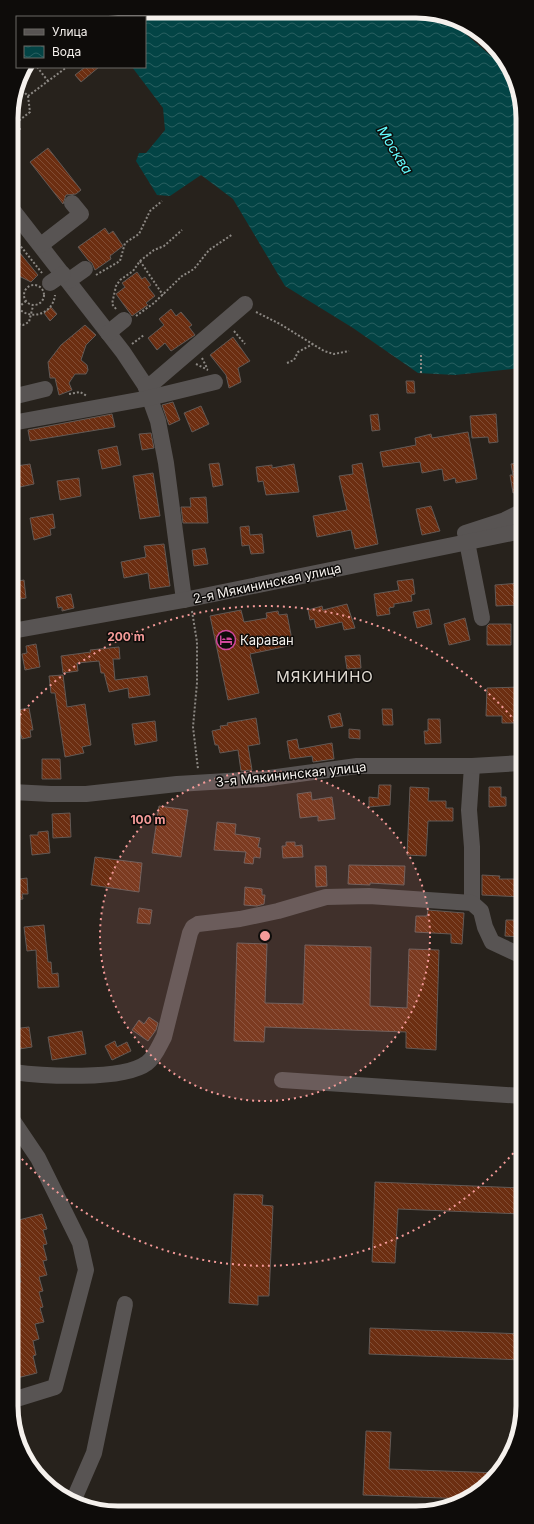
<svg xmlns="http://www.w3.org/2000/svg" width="534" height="1524" viewBox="0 0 534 1524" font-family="Inter,sans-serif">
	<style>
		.water { fill: url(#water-waves) }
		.building { fill: url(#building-back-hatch); stroke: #625955 }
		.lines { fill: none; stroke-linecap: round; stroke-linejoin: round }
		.path { stroke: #8c8883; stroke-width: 2; stroke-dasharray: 2 2; stroke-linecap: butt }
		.minor { stroke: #585453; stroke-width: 16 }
		.ring { fill: none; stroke: #f59b99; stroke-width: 2; stroke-dasharray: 2 4 }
		.labels { text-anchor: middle; stroke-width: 3; stroke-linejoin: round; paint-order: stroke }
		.street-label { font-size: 13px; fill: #f5f1ed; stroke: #0e0c0a }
		.poi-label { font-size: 13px; fill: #f5f1ed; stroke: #0e0c0a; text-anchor: start }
		.water-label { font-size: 14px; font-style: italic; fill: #63fcfe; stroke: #0e0c0a }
		.quarter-label { font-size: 15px; letter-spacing: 1px; fill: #e1dbd3; stroke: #0e0c0a }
		.rim { fill: none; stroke: #f5f1ed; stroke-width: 5 }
		.centre { fill: #f59b99; stroke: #0e0c0a; stroke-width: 2 }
		.ring-label { font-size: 12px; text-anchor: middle; font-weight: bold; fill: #f59b99; stroke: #0e0c0a; stroke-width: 3; stroke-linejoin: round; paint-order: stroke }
	</style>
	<defs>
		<pattern id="water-waves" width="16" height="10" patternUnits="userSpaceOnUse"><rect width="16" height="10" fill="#034445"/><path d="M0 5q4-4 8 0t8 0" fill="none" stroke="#285f60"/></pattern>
		<pattern id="building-back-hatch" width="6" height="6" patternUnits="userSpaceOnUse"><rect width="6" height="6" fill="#6c2e11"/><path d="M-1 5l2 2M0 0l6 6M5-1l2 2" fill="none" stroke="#824d34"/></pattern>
	</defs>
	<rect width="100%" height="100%" fill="#27221c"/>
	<polygon class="water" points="118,11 437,13 447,18 505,68 521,97 521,368 455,375 418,373 353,328 285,286 233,199 201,175 170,196 157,195 136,161 139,153 146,153 165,130 163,108 132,67 145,67 145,17 98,17 98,15"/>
	<g class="building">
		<polygon points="85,67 99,67 81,82 75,75"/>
		<polygon points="48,148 81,190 76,194 66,195 63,204 30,162"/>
		<polygon points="105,228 109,234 113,231 123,246 110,256 111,259 95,270 92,263 88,260 78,247"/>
		<polygon points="11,242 38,275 31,282 11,272"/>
		<polygon points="137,272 142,279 145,277 151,285 148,287 155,296 146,303 148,305 132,316 116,294 125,287 122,283"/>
		<polygon points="51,307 57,314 50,321 44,313"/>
		<polygon points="171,309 176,316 181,312 192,325 189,327 195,335 171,351 165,343 157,350 148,338 164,325 159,319"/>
		<polygon points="85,325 96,335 86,345 81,360 87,365 88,370 86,374 75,374 69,383 72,390 59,395 55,378 50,378 48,362 61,345"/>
		<polygon points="233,337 250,361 238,368 241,382 229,388 226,375 210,355"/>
		<polygon points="406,381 414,381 415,393 407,393"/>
		<polygon points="173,402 180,420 169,425 162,405"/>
		<polygon points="201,406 209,424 192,432 184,413"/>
		<polygon points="112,414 115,427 30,441 28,430"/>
		<polygon points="378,414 380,430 372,431 370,415"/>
		<polygon points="496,414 498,442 489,443 488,437 472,438 470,416"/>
		<polygon points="468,432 477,479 456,483 455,478 444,481 442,469 422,473 420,462 383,467 380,452 416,445 415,438 431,434 432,438"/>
		<polygon points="151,433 154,448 142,450 139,434"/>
		<polygon points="117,446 121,465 102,469 98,450"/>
		<polygon points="521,462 521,495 517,495 516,492 513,493 510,475 513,475 511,464"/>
		<polygon points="219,463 223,485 213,487 209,464"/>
		<polygon points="362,463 378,544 355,549 351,530 317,537 313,516 347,510 339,476 353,474 352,465"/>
		<polygon points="30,464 34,484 20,487 16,466"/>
		<polygon points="294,464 299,492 266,495 263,481 258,482 256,467 272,465 272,468"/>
		<polygon points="153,473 160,516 140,519 133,476"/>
		<polygon points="79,478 81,496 60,500 57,481"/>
		<polygon points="206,497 208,523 183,523 181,507 191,507 190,498"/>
		<polygon points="431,506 440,531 422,535 416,509"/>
		<polygon points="53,514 55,528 50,529 51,535 34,540 30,518"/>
		<polygon points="249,526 250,535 262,534 264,553 251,554 249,545 242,546 240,527"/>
		<polygon points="164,544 170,586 150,589 148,573 124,578 121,562 146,557 144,546"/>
		<polygon points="205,548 208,564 194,566 192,550"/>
		<polygon points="413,579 415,594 411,595 412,601 394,604 394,607 389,608 390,614 377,616 374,594 399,590 397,581"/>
		<polygon points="24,580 26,598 14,600 12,582"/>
		<polygon points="520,583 520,605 496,606 495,585"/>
		<polygon points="71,594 74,608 62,611 62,607 58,608 56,597"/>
		<polygon points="347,604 355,628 344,630 342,622 316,628 314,619 310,620 308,610 322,606 323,610"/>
		<polygon points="429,609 432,624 417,628 413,612"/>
		<polygon points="241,610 244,622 267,618 266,613 278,611 279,615 287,614 293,645 250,654 259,693 228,700 210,616"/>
		<polygon points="465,618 470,640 449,645 444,624"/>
		<polygon points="489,624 511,624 511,645 487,645 487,626"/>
		<polygon points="36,644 40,667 25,670 22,654 27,653 26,646"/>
		<polygon points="119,647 120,659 113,659 115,680 147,676 150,695 129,698 128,688 109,692 104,673 101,673 99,661 77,663 78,671 63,673 61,656 91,652 90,650"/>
		<polygon points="360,655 361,668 347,669 345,656"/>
		<polygon points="63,675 67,707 85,704 91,745 82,747 84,753 65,757 55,693 51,693 49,676"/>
		<polygon points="522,687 522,716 514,716 514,723 502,723 502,716 486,716 487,688"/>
		<polygon points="29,708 33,730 30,730 31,737 22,739 20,732 17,733 15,723 12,724 12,711"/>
		<polygon points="382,709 392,709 393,725 383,725"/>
		<polygon points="340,713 343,726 331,728 328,716"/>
		<polygon points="256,718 260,744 248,746 252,770 241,771 238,750 220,753 218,745 215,745 212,731 221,729 220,726 228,725 227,723"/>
		<polygon points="428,719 440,719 441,743 425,744 424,731 428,731"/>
		<polygon points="155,721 157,741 135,745 132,724"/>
		<polygon points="349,729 360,730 360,739 349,738"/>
		<polygon points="297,739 299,749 332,743 334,759 313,762 312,756 290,759 287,741"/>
		<polygon points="42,759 60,759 61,779 42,779"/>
		<polygon points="379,785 391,785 390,805 369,807 369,797 378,798"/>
		<polygon points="410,787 429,788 428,801 446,801 446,808 453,808 453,821 428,821 426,856 407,855"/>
		<polygon points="489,787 501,787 501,797 506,797 506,806 489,807"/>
		<polygon points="311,792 312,800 332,797 335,819 318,821 318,816 300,818 297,794"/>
		<polygon points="159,806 188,810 181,857 152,853"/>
		<polygon points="70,813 71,837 53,838 52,814"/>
		<polygon points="217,822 236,824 235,834 260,838 258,847 261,848 260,858 254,857 253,864 244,863 246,852 214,850"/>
		<polygon points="48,831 50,853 32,855 30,835 38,835 38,832"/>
		<polygon points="286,842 295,842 295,846 302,845 303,857 283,858 282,846 286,846"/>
		<polygon points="95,857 142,863 139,892 91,885"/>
		<polygon points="349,865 405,866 404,885 370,883 370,885 348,884"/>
		<polygon points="315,866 326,866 327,886 316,887"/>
		<polygon points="482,875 500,876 499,879 522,879 522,897 482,895"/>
		<polygon points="27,878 28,894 22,894 23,899 12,900 12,880"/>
		<polygon points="245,887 262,889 262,895 265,895 264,904 257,906 244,905"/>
		<polygon points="139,908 152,910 150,924 137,923"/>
		<polygon points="428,910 464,913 462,944 451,943 451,934 415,932 416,916 427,916"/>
		<polygon points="506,920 522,920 522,937 505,936"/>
		<polygon points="44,925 48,962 51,962 52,974 58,973 59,987 38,988 36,950 27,951 24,927"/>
		<polygon points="237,943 267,944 265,1003 303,1004 305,945 371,947 370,1006 407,1008 409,949 439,950 436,1050 406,1048 406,1032 265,1027 264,1042 234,1041"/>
		<polygon points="149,1017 158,1023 156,1030 148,1041 132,1030 139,1020 144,1024"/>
		<polygon points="29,1027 32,1047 13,1050 13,1029"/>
		<polygon points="82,1031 86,1054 52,1060 48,1037"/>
		<polygon points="115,1041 117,1047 127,1042 131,1051 112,1060 105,1046"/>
		<polygon points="375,1182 522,1188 522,1214 398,1209 395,1263 372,1262"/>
		<polygon points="234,1194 263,1195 262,1205 273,1206 269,1296 258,1296 258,1305 229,1303"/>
		<polygon points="42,1214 47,1229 43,1230 47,1244 43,1245 47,1260 43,1261 47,1275 39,1277 43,1291 39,1292 43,1307 40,1308 44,1322 35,1324 39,1339 33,1341 36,1355 33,1356 37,1373 13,1379 13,1330 17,1329 13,1316 17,1314 13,1299 17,1298 13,1284 21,1282 17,1268 21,1267 15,1238 19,1237 15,1221"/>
		<polygon points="370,1328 523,1334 523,1360 369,1354"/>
		<polygon points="366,1431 391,1432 389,1469 499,1473 469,1499 363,1495"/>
	</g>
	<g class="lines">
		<g class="path">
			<polyline points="110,13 113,17"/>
			<polyline points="90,16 91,17"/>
			<polyline points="97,17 100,14"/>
			<polyline points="461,25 501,60"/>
			<polyline points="37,67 48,81"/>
			<polyline points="28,96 67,67"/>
			<polyline points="11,115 20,129 11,134"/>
			<polyline points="16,123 30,112 28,96 22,90 17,90"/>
			<polyline points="11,234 42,273"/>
			<polyline points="140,261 163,295"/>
			<polyline points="96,275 120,261 125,243 139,234 150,211 162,201"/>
			<circle cx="34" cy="295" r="10"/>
			<path d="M26,301C18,308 10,312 14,323L23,325L29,322L33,306"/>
			<path d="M18,308C31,321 53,314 55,295"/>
			<polyline points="116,309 112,304 116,286 120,280 133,271 140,261 154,250 164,246 182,230"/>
			<polyline points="256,312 280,324 324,351 334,354 349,351"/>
			<polyline points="136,316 154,303 182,276 194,269 209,250 233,234"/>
			<polyline points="234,331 245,344"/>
			<polyline points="132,344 144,335"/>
			<polyline points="421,355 421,374"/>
			<polyline points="202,358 207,368"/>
			<polyline points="287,363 294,360 298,352 313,344"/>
			<polyline points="196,364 208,370"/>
			<polyline points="69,394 80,392 87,396"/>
			<polyline points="192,611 197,642 197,683 193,727 198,769"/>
		</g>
		<g class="minor">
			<polyline points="11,208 123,352 145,385 158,421 166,463 184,600"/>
			<polyline points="41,245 81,214 72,203"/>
			<polyline points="68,281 85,269"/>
			<polyline points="50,283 63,274"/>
			<polyline points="108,333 124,320"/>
			<polyline points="145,385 153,383 245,304"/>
			<polyline points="12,397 45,389"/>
			<polyline points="12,423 149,398 215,382"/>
			<polyline points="465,533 505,520 521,512"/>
			<polyline points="467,542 482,618"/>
			<polyline points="12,631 184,600 522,531"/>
			<polyline points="472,766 469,810 472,847 472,903"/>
			<polyline points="12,792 51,794 86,794 177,784 262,779 357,766 472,766 522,763"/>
			<path d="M13,1072C42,1076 123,1081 147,1063C155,1057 159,1046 164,1037L190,933L193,927L198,924L240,919L278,911L326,897L369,896L472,903L481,911L485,927L492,942L522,956"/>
			<polyline points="282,1080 522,1096"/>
			<polyline points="13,1121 38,1158 80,1243 86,1270 55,1387 13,1400"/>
			<polyline points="74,1499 94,1453 125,1304"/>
		</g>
	</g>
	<circle cx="265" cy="936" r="165" fill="#f59b99" fill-opacity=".12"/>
	<g class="ring">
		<circle cx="265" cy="936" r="165"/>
		<path d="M521 1144A330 330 0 0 1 14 1150M12 724A330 330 0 0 1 521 728"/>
	</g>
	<defs>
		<symbol id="hotel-ring" viewBox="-11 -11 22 22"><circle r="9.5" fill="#0e0c0a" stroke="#d1479c" stroke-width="1.5"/><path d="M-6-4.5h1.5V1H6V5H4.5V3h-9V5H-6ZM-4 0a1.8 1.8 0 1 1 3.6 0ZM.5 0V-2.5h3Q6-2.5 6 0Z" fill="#d1479c"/></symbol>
	</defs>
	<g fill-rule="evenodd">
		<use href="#hotel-ring" x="215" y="629" width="22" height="22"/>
	</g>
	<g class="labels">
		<g class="street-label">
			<text transform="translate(267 583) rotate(-12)" y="5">2-я Мякининская улица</text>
			<text transform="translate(291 774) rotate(-6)" y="5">3-я Мякининская улица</text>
		</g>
		<g class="poi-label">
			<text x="240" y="645">Караван</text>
		</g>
		<g class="water-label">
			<text transform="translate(395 150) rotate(58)" y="5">Москва</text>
		</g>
		<g class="quarter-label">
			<text x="325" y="682">МЯКИНИНО</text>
		</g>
	</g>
	<path d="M0 0H534V1524H0ZM118 18H416A100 100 0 0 1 516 118V1406A100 100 0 0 1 416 1506H118A100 100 0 0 1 18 1406V118A100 100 0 0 1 118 18Z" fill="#0e0c0a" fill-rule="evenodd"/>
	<path class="rim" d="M118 18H416A100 100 0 0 1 516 118V1406A100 100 0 0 1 416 1506H118A100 100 0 0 1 18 1406V118A100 100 0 0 1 118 18Z"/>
	<circle cx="265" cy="936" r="6" class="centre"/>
	<g class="ring-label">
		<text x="126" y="641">200 m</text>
		<text x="148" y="824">100 m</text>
	</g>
	<rect x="16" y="16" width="130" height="52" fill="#0e0c0a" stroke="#6a6865"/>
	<rect x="24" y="29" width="20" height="6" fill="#585453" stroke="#6a6865"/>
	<text x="52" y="36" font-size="12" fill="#f5f1ed">Улица</text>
	<rect x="24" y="46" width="20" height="12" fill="url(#water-waves)" stroke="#6a6865"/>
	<text x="52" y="56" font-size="12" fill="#f5f1ed">Вода</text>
</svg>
